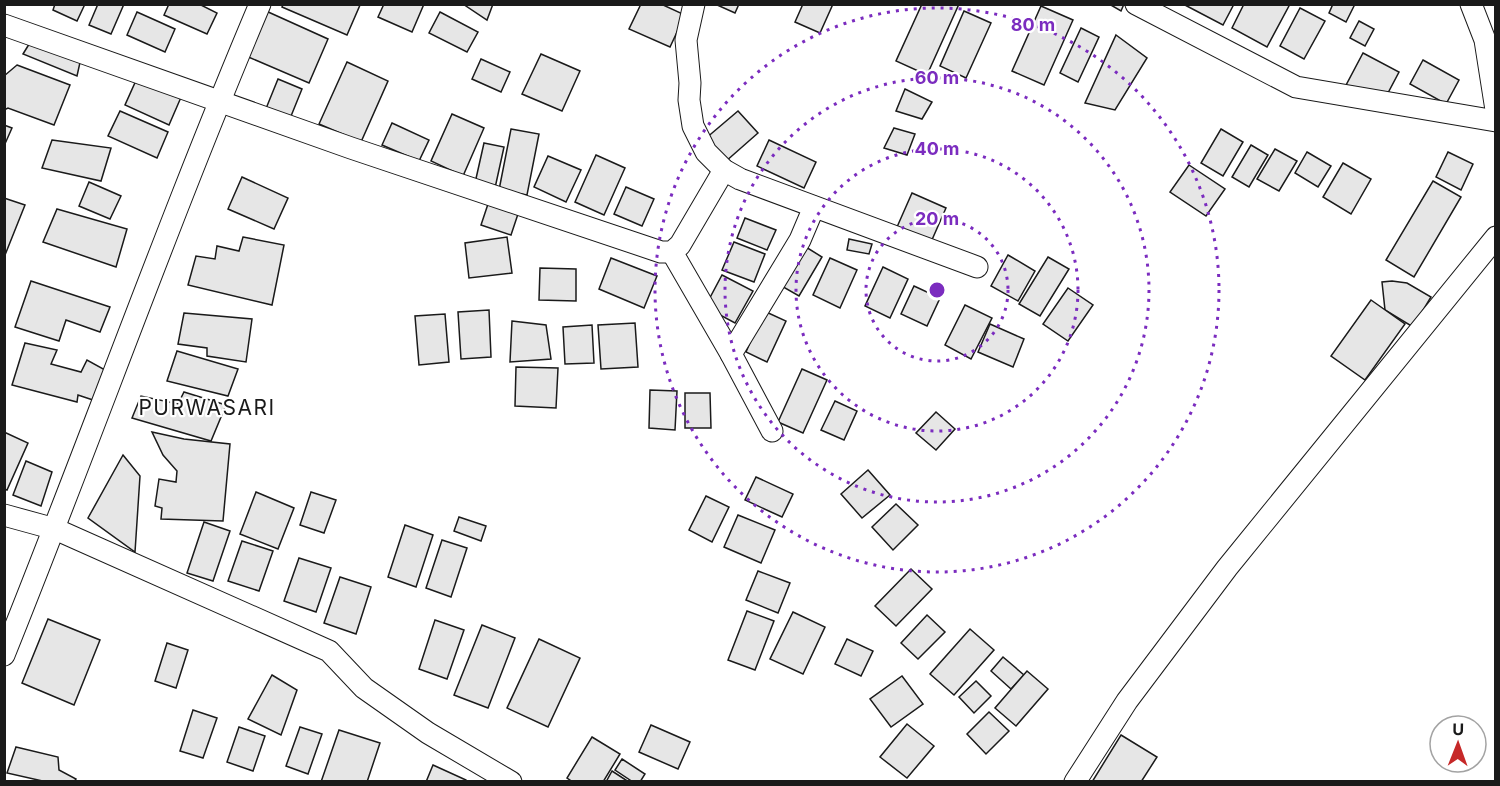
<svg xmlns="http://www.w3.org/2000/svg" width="1500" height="786" viewBox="0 0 1500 786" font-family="Inter,sans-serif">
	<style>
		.building { fill: #e6e6e6; stroke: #1a1a1a; stroke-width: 1.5 }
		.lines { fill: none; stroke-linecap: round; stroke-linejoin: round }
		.street-casing { stroke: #1a1a1a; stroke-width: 23 }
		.street { stroke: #fff; stroke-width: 21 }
		.ring { fill: none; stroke: #7b2cbf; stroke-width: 3; stroke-dasharray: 3 6 }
		.labels { text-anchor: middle; stroke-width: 4.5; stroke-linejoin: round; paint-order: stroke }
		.quarter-label { font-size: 21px; letter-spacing: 1.5px; fill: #1a1a1a; stroke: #fff }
		.centre { fill: #7b2cbf; stroke: #fff; stroke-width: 3 }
		.ring-label { font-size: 18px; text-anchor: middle; font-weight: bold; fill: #7b2cbf; stroke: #fff; stroke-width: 4.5; stroke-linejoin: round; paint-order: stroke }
	</style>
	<rect width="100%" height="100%" fill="#fff"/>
	<g class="building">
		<polygon points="55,4 85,4 77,21 53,10"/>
		<polygon points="98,4 124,4 111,34 89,25"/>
		<polygon points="169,4 199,4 217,13 207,34 164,15"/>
		<polygon points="283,4 360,4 360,5 347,35 282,7"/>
		<polygon points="384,4 424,4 412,32 378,17"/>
		<polygon points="463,4 493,4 487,20"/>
		<polygon points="641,4 661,4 685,15 670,47 629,29"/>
		<polygon points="715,4 739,4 735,13"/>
		<polygon points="803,4 833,4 820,33 795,22"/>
		<polygon points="922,4 959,4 927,75 896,61"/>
		<polygon points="1109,4 1124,4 1121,11"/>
		<polygon points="1183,4 1234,4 1223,25"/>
		<polygon points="1244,4 1290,4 1267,47 1232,28"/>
		<polygon points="1333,4 1355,4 1346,22 1329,13"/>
		<polygon points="1041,6 1073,20 1044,85 1012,71"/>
		<polygon points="1300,8 1325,21 1304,59 1280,46"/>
		<polygon points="266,11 328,39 309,83 246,56"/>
		<polygon points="964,11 991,23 966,78 940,66"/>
		<polygon points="137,12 175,29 165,52 127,35"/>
		<polygon points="440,12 478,32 467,52 429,33"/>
		<polygon points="1359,21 1374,29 1365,46 1350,38"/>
		<polygon points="1081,28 1099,37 1078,82 1060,73"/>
		<polygon points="1116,35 1147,58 1115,110 1085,103"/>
		<polygon points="31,41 81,58 77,76 23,54"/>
		<polygon points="1363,53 1399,72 1380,108 1344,89"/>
		<polygon points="541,54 580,71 562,111 522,94"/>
		<polygon points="481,59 510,72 501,92 472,79"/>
		<polygon points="1423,60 1459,80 1446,104 1410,84"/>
		<polygon points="347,62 388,81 361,142 319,124"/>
		<polygon points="17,65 70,85 54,125 8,108 4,110 4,76"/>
		<polygon points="138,76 182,95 169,125 125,105"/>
		<polygon points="278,79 302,89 289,121 265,111"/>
		<polygon points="905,89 932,102 922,119 896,111"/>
		<polygon points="120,111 168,132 157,158 108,136"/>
		<polygon points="738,111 758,133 725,162 705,139"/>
		<polygon points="452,114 484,128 463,176 431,161"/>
		<polygon points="392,123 429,140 419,161 382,145"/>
		<polygon points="4,125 12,128 4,146"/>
		<polygon points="894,128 915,134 907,155 884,148"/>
		<polygon points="511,129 539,134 527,195 499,190"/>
		<polygon points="1221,129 1243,142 1223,176 1201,163"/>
		<polygon points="52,140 111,148 101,181 42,168"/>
		<polygon points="769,140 816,162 804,188 757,166"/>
		<polygon points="484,143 504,147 495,188 475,183"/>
		<polygon points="1251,145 1268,155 1249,187 1232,177"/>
		<polygon points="1275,149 1297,161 1279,191 1257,179"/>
		<polygon points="1307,152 1331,166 1318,187 1295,173"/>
		<polygon points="1448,152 1473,164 1461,190 1436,177"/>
		<polygon points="596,155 625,168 604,215 575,202"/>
		<polygon points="548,156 581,170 566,202 534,187"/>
		<polygon points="1343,163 1371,179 1351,214 1323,197"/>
		<polygon points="1189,165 1225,189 1206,216 1170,192"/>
		<polygon points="242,177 288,198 274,229 228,209"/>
		<polygon points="1433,181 1461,197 1414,277 1386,260"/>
		<polygon points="89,182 121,196 110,219 79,206"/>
		<polygon points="626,187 654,199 642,226 614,214"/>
		<polygon points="912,193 946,208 931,242 897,227"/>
		<polygon points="4,198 25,205 5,255 4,255"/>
		<polygon points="488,204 518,214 511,235 481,225"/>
		<polygon points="57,209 127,229 116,267 43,242"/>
		<polygon points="745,218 776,230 767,250 737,238"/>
		<polygon points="243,237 284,245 272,305 188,285 196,256 215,259 217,246 239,251"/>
		<polygon points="507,237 512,273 469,278 465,243"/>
		<polygon points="849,239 872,244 869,254 847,250"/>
		<polygon points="734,242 765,254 754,282 722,270"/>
		<polygon points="801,244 822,257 799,296 778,284"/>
		<polygon points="1008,255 1035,271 1018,301 991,286"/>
		<polygon points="1048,257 1069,269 1040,316 1019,304"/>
		<polygon points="611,258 657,276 644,308 599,289"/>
		<polygon points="830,258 857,270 840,308 813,295"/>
		<polygon points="883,267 908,279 890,318 865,306"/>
		<polygon points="540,268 576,269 576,301 539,300"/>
		<polygon points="722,275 753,291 735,323 705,307"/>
		<polygon points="31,281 110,307 100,332 66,320 59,341 15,327"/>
		<polygon points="1392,281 1407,283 1431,297 1413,327 1385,310 1382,282"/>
		<polygon points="914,286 940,298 927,326 901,314"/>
		<polygon points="1068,288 1093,305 1068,341 1043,324"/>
		<polygon points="1371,300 1405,324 1365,380 1331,356"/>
		<polygon points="965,305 992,318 971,359 945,345"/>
		<polygon points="489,310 491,357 461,359 458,312"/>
		<polygon points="764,311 786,321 767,362 746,352"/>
		<polygon points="184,313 252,319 246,362 207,356 207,348 178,344"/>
		<polygon points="445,314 449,362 419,365 415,316"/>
		<polygon points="512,321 546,325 551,359 510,362"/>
		<polygon points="635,323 638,367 601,369 598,325"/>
		<polygon points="990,324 1024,339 1013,367 978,352"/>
		<polygon points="592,325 594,363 565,364 563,327"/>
		<polygon points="25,343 57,350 51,364 81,372 87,360 107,371 96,401 78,395 77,402 12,385"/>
		<polygon points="177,351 238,369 228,396 167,381"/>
		<polygon points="516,367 558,368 556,408 515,406"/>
		<polygon points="802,369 827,380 803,433 778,422"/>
		<polygon points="650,390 677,391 675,430 649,428"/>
		<polygon points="184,392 226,405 211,441 132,418 141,396 178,404"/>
		<polygon points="685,393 710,393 711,428 685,428"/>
		<polygon points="835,401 857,411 844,440 821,430"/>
		<polygon points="936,412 955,429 936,450 916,433"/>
		<polygon points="4,432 28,443 7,490 4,489"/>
		<polygon points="152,432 184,439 230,444 223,521 161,519 162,508 155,506 159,479 176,482 177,471 163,455"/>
		<polygon points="123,455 140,476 135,552 88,518"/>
		<polygon points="26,461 52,472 41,506 13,495"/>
		<polygon points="868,470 890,495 862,518 841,494"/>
		<polygon points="756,477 793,494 782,517 745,500"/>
		<polygon points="256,492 294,508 278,549 240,534"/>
		<polygon points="311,492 336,500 324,533 300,525"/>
		<polygon points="706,496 729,507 712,542 689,530"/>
		<polygon points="896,504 918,525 893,550 872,527"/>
		<polygon points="738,515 775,530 761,563 724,547"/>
		<polygon points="459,517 486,526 481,541 454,531"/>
		<polygon points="204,522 230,531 213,581 187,573"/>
		<polygon points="405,525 433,535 416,587 388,577"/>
		<polygon points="442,540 467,548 451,597 426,588"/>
		<polygon points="242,541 273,551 259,591 228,581"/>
		<polygon points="299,558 331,568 316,612 284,601"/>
		<polygon points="911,569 932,589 896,626 875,606"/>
		<polygon points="758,571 790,583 778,613 746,600"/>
		<polygon points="340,577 371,587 356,634 324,623"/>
		<polygon points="747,611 774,621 755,670 728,660"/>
		<polygon points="793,612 825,627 803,674 770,659"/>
		<polygon points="927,615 945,632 918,659 901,643"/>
		<polygon points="48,619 100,640 74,705 22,683"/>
		<polygon points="435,620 464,630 447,679 419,669"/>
		<polygon points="482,625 515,638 488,708 454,695"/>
		<polygon points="970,629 994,650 954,695 930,674"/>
		<polygon points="539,639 580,658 548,727 507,708"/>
		<polygon points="847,639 873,651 861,676 835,664"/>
		<polygon points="167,643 188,650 176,688 155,681"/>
		<polygon points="1003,657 1024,675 1011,689 991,671"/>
		<polygon points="1027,671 1048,689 1016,726 995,708"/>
		<polygon points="272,675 297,690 281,735 248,719"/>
		<polygon points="902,676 923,704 891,727 870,699"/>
		<polygon points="976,681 991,696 974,713 959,697"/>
		<polygon points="193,710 217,718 203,758 180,751"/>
		<polygon points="989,712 1009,731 986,754 967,734"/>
		<polygon points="907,724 934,746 907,778 880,757"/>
		<polygon points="651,725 690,742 678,769 639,752"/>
		<polygon points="239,727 265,736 253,771 227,762"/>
		<polygon points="300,727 322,734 308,774 286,766"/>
		<polygon points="339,730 380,743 367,782 321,782"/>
		<polygon points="1121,735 1157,757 1141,782 1092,782"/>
		<polygon points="592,737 620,754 603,782 573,782 567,778"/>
		<polygon points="16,747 58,757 59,770 76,779 74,782 47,782 7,773"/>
		<polygon points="622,759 645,774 640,782 633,782 615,770"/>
		<polygon points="433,765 466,780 466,782 426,782"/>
		<polygon points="612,771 629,782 606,782"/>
	</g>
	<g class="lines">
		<defs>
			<g id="street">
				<polyline points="694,4 686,40 690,83 689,100 693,126 706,152 724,170 740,179 977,267"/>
				<polyline points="1136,4 1296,87 1496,121"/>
				<polyline points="1471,4 1485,40 1496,110"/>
				<polyline points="4,25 351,148 661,252 672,252 680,245 724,170"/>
				<polyline points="672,252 731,354 772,431"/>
				<polyline points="731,354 800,240 814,207"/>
				<polyline points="4,515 55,529 329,651 364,688 428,733 511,782"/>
				<path d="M4,655C91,439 169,219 260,4"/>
				<polyline points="1075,782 1127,701 1227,568 1496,237"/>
			</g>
		</defs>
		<use href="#street" class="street-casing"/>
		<use href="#street" class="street"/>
	</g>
	<g class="ring">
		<circle cx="937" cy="290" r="71"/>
		<circle cx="937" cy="290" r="141"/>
		<circle cx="937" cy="290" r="212"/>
		<circle cx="937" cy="290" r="282"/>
	</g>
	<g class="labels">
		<g class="quarter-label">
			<text x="207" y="415">PURWASARI</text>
		</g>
	</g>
	<circle cx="937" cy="290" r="9" class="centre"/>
	<g class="ring-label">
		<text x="1033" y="31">80 m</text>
		<text x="937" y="84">60 m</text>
		<text x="937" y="155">40 m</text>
		<text x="937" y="225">20 m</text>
	</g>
	<rect width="1500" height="786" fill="none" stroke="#1a1a1a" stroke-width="12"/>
	<g transform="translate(1458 744) rotate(1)"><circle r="28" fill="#ffffff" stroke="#a3a3a3" stroke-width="1.5"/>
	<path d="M0-4.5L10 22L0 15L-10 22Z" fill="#c62828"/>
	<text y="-9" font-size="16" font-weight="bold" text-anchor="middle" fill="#1a1a1a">U</text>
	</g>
</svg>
